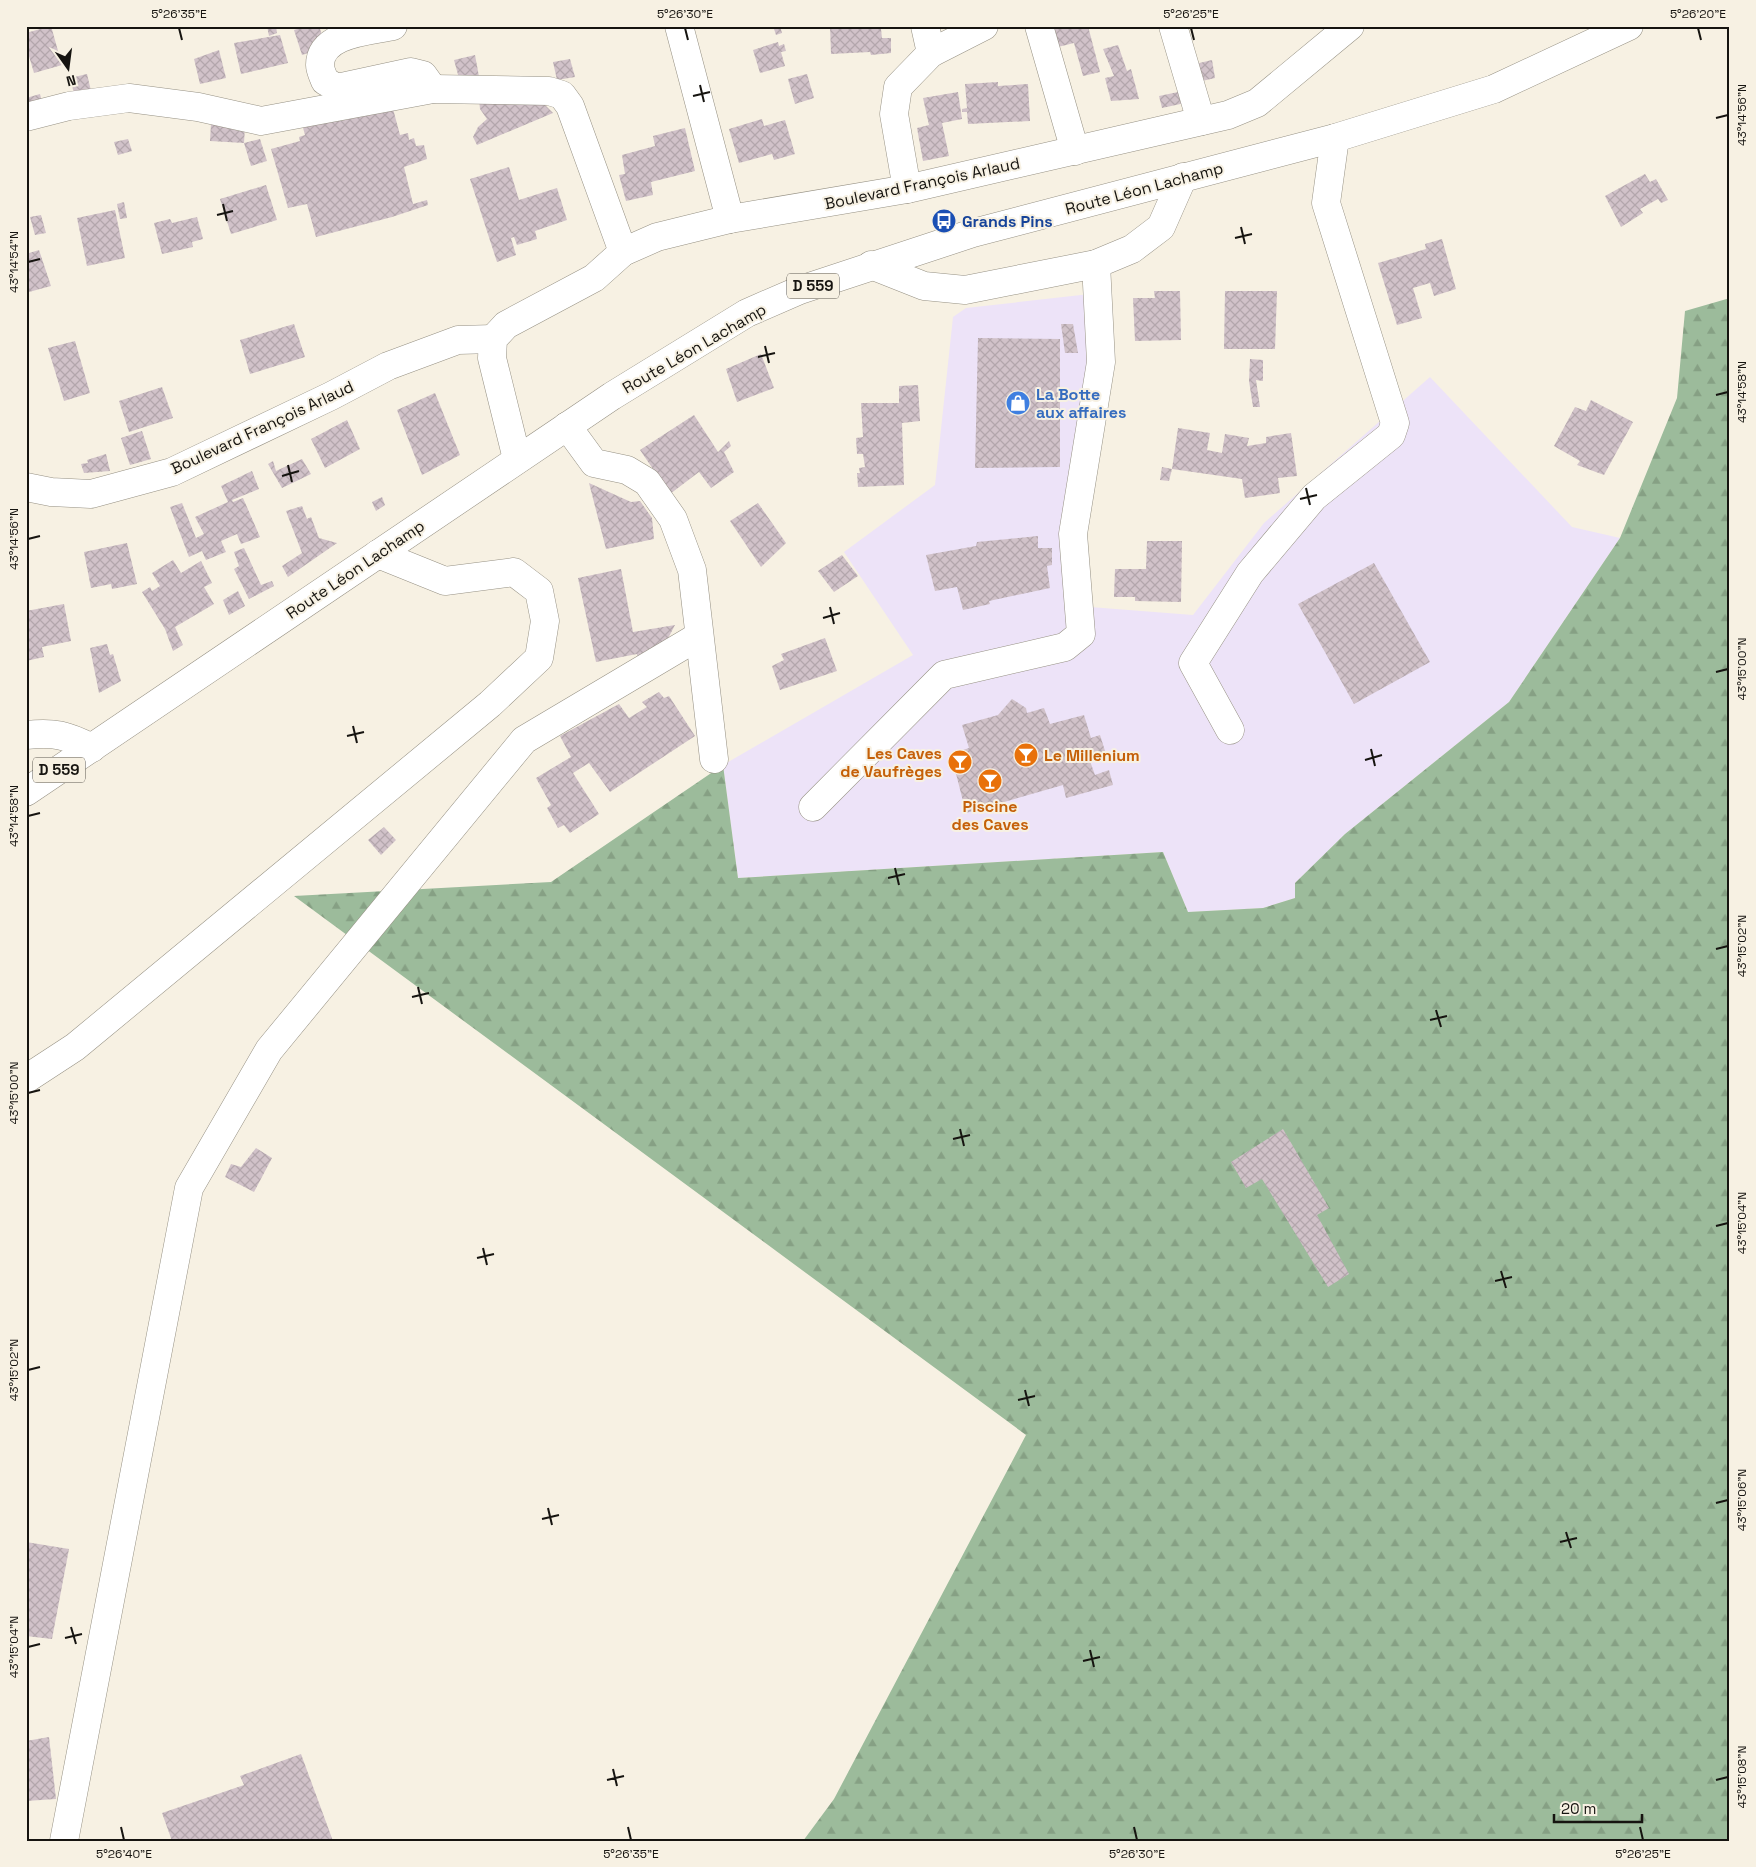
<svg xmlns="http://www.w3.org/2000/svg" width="1756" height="1867" viewBox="0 0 1756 1867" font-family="'Space Grotesk',sans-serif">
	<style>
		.commercial { fill: #ede3f8 }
		.forest { fill: url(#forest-firs) }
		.building { fill: url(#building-cross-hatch) }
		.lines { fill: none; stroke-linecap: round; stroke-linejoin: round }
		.minor-casing { stroke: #969184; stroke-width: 29 }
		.major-casing { stroke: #969184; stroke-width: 29 }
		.minor { stroke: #fff; stroke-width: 28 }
		.major { stroke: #fff; stroke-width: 28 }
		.ticks { fill: none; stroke: #161410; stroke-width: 2 }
		.labels { text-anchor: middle; stroke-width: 4; stroke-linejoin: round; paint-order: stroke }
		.shield { fill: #f7f1e3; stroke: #5a564f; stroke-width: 1 }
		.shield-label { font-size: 15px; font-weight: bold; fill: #161410 }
		.street-label { font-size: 16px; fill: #161410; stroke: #f7f1e3 }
		.transit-label { font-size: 16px; font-weight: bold; fill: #164399; stroke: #f7f1e3; text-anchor: start }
		.shop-label { font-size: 16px; font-weight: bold; fill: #366cbe; stroke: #f7f1e3; text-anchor: start }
		.food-label { font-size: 16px; font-weight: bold; fill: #c56008; stroke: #f7f1e3; text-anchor: end }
		.neatline { fill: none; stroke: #161410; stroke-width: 2 }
		.ticks-label { font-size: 12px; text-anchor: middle; fill: #161410 }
	</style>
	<defs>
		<pattern id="forest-firs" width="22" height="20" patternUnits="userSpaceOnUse" patternTransform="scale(1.25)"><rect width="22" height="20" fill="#9cbb9b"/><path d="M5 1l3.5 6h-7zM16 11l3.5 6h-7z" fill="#86a084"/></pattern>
		<pattern id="building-cross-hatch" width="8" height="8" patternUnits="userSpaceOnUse" patternTransform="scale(1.25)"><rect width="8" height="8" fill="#d1c2c9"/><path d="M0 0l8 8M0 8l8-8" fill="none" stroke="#b3a6ac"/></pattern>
	</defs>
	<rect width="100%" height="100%" fill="#f7f1e3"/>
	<polygon class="commercial" points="1108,292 1083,516 1090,607 1193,615 1264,523 1430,377 1572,527 1620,538 1509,702 1345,834 1295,883 1295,898 1263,908 1188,912 1163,852 738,878 723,765 913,655 844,552 935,485 953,317 966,308"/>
	<polygon class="forest" points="1730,298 1730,1841 803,1841 834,1799 1026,1435 294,896 551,882 723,765 738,878 1163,852 1188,912 1263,908 1295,898 1295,883 1345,834 1509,702 1620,538 1677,398 1685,311"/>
	<g class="building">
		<polygon points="51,26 62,65 34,73 26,46 26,33"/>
		<polygon points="267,26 276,26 277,33 269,36"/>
		<polygon points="307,26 319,26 326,47 302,55 294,30"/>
		<polygon points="773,26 780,26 782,33 776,35"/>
		<polygon points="830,26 868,26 868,29 881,29 882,38 891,38 891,53 871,55 870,52 831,54"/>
		<polygon points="1066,26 1088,26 1100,72 1083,76 1074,43 1050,49 1044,32"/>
		<polygon points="280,35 288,63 241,74 234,43"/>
		<polygon points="778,42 779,46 784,44 786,51 781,52 785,66 760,73 753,50"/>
		<polygon points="1118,45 1127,71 1131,69 1139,99 1111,101 1105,78 1114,76 1103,49"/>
		<polygon points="219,50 226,78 200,84 194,59"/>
		<polygon points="475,55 480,82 460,82 454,60"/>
		<polygon points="570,59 575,77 557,80 553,62"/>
		<polygon points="1212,60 1215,78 1198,82 1195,64"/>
		<polygon points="87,74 92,95 75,97 70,78"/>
		<polygon points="807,74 814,98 795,104 788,79"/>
		<polygon points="998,82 998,86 1028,84 1030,121 968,124 967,112 962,112 962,109 967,108 965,84"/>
		<polygon points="1183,91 1185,103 1162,108 1159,96"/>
		<polygon points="958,92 962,119 942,123 949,156 923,161 917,128 929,125 923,98"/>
		<polygon points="40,94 43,106 26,110 26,98"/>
		<polygon points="479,100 536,101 545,105 553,113 477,145 473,137 478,127 487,119 480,109"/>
		<polygon points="392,105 400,135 408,133 409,140 414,138 416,146 424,145 427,159 404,167 413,204 427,200 428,205 392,217 316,237 307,204 288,208 271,149 300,141 299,137 305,135 302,124"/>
		<polygon points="762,119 764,126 785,120 795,154 774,160 772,154 739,163 729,129"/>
		<polygon points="211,123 245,126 244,143 210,141"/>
		<polygon points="685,128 695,171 651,182 653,195 626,201 619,175 625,174 622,155 655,146 653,136"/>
		<polygon points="128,139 132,151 118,155 114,142"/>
		<polygon points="260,139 267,161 251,166 244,143"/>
		<polygon points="509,167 519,200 557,188 567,220 535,231 537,239 517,245 514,237 511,238 516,255 497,262 470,179"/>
		<polygon points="1645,174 1650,182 1656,179 1668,200 1661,203 1658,199 1640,209 1643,213 1621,227 1605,196"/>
		<polygon points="266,185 277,220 231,234 220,199"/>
		<polygon points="124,202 127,218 120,219 117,204"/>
		<polygon points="115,210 125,258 87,266 77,218"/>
		<polygon points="41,215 46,233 35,235 30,217"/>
		<polygon points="197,217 203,239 192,242 193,247 162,254 154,223 170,219 172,223"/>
		<polygon points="1442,239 1456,289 1434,296 1430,283 1413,288 1422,318 1397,325 1378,263 1426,249 1425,244"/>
		<polygon points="39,250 51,286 29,292 26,287 26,254"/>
		<polygon points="1154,291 1180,291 1181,340 1135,341 1133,298 1155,298"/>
		<polygon points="1225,291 1277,291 1275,349 1224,349"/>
		<polygon points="294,324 305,357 250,374 240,340"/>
		<polygon points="1061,324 1073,324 1078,353 1065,353"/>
		<polygon points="978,338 1060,339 1060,467 975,468"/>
		<polygon points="75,341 90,393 64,401 48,348"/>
		<polygon points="761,354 774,388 737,402 726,369"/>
		<polygon points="1250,359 1263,360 1263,381 1256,380 1260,407 1253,407 1249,381"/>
		<polygon points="918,385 920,421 902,423 904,485 858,487 857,473 860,473 859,468 865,467 863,454 857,454 856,438 863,437 861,403 899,403 899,386"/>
		<polygon points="162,387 173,418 129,432 119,401"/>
		<polygon points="435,393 460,455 422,475 397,410"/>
		<polygon points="1591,400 1633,422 1604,475 1577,465 1580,461 1554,446 1575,407 1586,411"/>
		<polygon points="694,415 718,452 729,441 731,446 724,452 734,472 711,488 699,472 670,494 640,450"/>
		<polygon points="347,420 360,449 325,468 311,439"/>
		<polygon points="1178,428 1210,433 1207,450 1222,453 1225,434 1249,438 1247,446 1266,443 1266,437 1291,433 1297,476 1278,478 1280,493 1245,498 1242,479 1172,469"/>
		<polygon points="142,431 151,459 130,465 121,438"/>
		<polygon points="106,454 110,471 84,473 81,464 88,463 87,460"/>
		<polygon points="302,459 311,474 282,488 268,464 273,461 276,471"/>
		<polygon points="1162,467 1172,469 1169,481 1160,480"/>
		<polygon points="252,471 259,489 232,500 233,502 243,498 260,537 241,544 237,534 221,541 226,552 206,560 202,551 189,557 170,507 182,503 196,538 204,534 195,517 228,502 221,486"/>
		<polygon points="589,483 631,502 640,501 652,518 654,539 606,549"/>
		<polygon points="382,497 385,505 376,511 372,502"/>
		<polygon points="758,503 786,543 761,567 730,521"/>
		<polygon points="302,506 307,519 311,517 319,538 337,543 288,577 282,566 302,553 286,511"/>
		<polygon points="1038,536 1038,548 1052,548 1052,565 1047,566 1050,588 989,601 990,604 963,610 957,587 935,591 926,555 976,546 977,542"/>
		<polygon points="1147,541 1182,541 1181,602 1135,601 1135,597 1114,597 1115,569 1146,569"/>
		<polygon points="127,543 137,584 112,589 111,584 91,588 84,552"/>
		<polygon points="244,548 261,585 272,581 274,586 249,599 234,569 239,566 234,552"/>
		<polygon points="842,555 858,576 834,592 818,571"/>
		<polygon points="173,560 181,573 201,561 212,583 204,587 214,604 175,627 183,645 173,651 165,629 142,592 150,587 152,591 160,586 152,573"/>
		<polygon points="1374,563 1430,662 1354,704 1298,604"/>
		<polygon points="621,569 633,632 675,625 662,650 638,664 637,654 596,662 578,578"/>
		<polygon points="238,591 245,606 229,615 223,600"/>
		<polygon points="64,604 71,641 42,647 44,657 26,661 26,611"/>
		<polygon points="825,638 837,671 780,690 772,666 784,660 781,654"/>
		<polygon points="107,644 110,655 113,654 121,681 99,693 90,648"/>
		<polygon points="659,692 664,698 669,696 695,736 610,792 589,763 573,773 599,814 570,833 564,825 558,828 547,808 551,805 536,778 571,757 560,736 619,704 629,718 647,707 642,702"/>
		<polygon points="1012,699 1026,708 1027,713 1044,708 1050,724 1084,715 1091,738 1100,735 1106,754 1090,761 1095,775 1109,770 1113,785 1066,798 1063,785 966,813 951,754 969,748 962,725 998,715"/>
		<polygon points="384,827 396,840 381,855 368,840"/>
		<polygon points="1283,1129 1329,1208 1317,1215 1349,1274 1328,1287 1262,1179 1246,1188 1231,1162"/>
		<polygon points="256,1148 272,1158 254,1192 225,1177 231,1164 241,1167"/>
		<polygon points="26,1542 69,1549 52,1639 26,1636"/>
		<polygon points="49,1737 56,1799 26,1801 26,1741"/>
		<polygon points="301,1754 333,1841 172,1841 162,1813 244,1785 240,1776"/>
	</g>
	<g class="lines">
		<defs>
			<g id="minor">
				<path d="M393,26C370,31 320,33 320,65C320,70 323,76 325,81L337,88L411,72L423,75L433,89"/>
				<polyline points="679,26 730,219"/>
				<polyline points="1039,26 1075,151"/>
				<polyline points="1173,26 1201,121"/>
				<polyline points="931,53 984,26"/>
				<polyline points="26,117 69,106 129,98 198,107 261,121 433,89 549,91 562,95 570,106 623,252"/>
				<polyline points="907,189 894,114 898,87 931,53 925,26"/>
				<polyline points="871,265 924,286 965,290 1096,264 1132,249 1161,227 1183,177"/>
				<polyline points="567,426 594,463 627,470 647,482 673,519 692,570 714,759"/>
				<polyline points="517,459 492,358 493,339 506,325 594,278 623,252 657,237 730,219 907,189 1228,115 1257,103 1350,26"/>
				<polyline points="26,487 51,492 91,494 172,472 331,396 388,366 458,340 493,339"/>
				<polyline points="1230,730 1193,663 1250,573 1314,497 1391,435 1395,423 1326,203 1335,138"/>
				<path d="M26,735C55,732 66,735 92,748"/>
				<polyline points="813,807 944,675 1065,647 1081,634 1073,534 1101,362 1096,264"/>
				<polyline points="26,1079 75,1047 490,704 539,658 545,621 539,591 514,572 445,581 378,554"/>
				<polyline points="64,1841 189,1188 269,1050 524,740 699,636"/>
			</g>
			<polyline id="major" points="26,792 612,396 747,313 800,290 973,233 1335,138 1494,89 1629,26"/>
		</defs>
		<use href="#minor" class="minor-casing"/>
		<use href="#major" class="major-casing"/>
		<use href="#minor" class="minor"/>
		<use href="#major" class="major"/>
	</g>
	<path class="ticks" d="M179,28L182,40M685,28L688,40M1191,28L1194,40M1698,28L1701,40M700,85L704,102M693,96L710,92M1716,118L1728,115M223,204L227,221M217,215L233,211M1241,227L1245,244M1235,238L1252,234M28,262L40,259M765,346L769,363M758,357L775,353M1716,395L1728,392M288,465L292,482M282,476L299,471M1306,488L1310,505M1300,499L1317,495M28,539L40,536M830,607L834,624M823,618L840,613M1716,672L1728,669M353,726L357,743M347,736L364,732M1371,749L1375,766M1365,760L1382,755M28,816L40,813M895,868L899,885M888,878L905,874M1716,949L1728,946M418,987L422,1004M412,997L429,993M1436,1010L1441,1027M1430,1020L1447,1016M28,1093L40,1090M960,1129L964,1146M953,1139L970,1135M1716,1226L1728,1223M483,1248L487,1265M477,1258L494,1254M1501,1271L1506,1288M1495,1281L1512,1277M28,1370L40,1367M1025,1390L1029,1406M1018,1400L1035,1396M1716,1503L1728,1500M548,1508L552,1525M542,1519L559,1515M1566,1532L1571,1548M1560,1542L1577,1538M71,1627L76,1644M65,1638L82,1634M28,1647L40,1644M1090,1650L1094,1667M1083,1661L1100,1657M613,1769L617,1786M607,1780L624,1776M1716,1780L1728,1777M121,1827L124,1840M628,1827L631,1840M1134,1827L1137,1840M1640,1827L1643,1840"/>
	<defs>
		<symbol id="bus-disc" viewBox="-11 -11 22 22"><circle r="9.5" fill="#1a4fb4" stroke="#f7f1e3"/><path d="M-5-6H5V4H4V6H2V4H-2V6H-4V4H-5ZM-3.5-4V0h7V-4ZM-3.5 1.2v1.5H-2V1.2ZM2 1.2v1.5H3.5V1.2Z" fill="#fff"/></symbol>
		<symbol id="shop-disc" viewBox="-11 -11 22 22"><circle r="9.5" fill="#3f7fe0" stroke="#f7f1e3"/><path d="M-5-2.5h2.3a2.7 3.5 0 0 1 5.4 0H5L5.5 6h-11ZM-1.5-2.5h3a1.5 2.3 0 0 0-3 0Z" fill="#fff"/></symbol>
		<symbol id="bar-disc" viewBox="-11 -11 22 22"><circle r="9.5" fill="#e8710a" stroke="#f7f1e3"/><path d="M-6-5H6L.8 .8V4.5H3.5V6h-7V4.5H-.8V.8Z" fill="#fff"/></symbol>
	</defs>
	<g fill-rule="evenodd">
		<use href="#bus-disc" x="930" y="207" width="28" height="28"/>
		<use href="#shop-disc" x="1004" y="389" width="28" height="28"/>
		<use href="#bar-disc" x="1012" y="741" width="28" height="28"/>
		<use href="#bar-disc" x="946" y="748" width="28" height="28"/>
		<use href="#bar-disc" x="976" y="767" width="28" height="28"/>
	</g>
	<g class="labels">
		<g class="shield">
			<rect x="787" y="273.5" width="52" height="25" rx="4"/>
			<rect x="33" y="757.5" width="52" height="25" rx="4"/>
		</g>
		<g class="shield-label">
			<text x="813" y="291">D 559</text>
			<text x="59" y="775">D 559</text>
		</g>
		<g class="street-label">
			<text transform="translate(922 183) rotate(-12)" y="6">Boulevard François Arlaud</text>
			<text transform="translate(1144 188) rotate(-15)" y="6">Route Léon Lachamp</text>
			<text transform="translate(694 348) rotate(-30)" y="6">Route Léon Lachamp</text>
			<text transform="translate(262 427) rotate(-25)" y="6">Boulevard François Arlaud</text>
			<text transform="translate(355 569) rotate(-34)" y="6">Route Léon Lachamp</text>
		</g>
		<g class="transit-label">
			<text x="962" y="227">Grands Pins</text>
		</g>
		<g class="shop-label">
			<text x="1036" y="400">La Botte<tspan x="1036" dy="18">aux affaires</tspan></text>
		</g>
		<g class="food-label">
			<text x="942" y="759">Les Caves<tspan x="942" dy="18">de Vaufrèges</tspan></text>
			<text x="1044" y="761" text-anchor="start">Le Millenium</text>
			<text x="990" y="812" text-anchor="middle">Piscine<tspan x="990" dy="18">des Caves</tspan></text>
		</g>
	</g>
	<rect width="1756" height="1867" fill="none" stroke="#f7f1e3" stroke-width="55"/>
	<g transform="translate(68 68) rotate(166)" stroke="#f7f1e3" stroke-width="4" paint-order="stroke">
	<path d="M0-4L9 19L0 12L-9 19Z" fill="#161410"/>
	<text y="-8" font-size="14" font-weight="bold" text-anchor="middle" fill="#161410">N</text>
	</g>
	<path d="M1554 1814v8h88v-8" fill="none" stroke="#161410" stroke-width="2.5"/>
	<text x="1561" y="1814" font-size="15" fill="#161410" stroke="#f7f1e3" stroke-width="4" paint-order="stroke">20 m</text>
	<rect x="28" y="28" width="1700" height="1812" class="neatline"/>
	<g class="ticks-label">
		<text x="179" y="18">5°26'35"E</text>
		<text x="685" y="18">5°26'30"E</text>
		<text x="1191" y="18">5°26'25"E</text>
		<text x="1698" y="18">5°26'20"E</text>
		<text transform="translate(1742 115) rotate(-90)" y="4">43°14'56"N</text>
		<text transform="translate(14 262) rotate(-90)" y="4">43°14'54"N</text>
		<text transform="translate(1742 392) rotate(-90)" y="4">43°14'58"N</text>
		<text transform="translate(14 539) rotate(-90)" y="4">43°14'56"N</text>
		<text transform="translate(1742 669) rotate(-90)" y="4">43°15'00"N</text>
		<text transform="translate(14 816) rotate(-90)" y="4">43°14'58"N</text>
		<text transform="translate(1742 946) rotate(-90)" y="4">43°15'02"N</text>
		<text transform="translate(14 1093) rotate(-90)" y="4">43°15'00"N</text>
		<text transform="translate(1742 1223) rotate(-90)" y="4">43°15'04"N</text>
		<text transform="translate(14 1370) rotate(-90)" y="4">43°15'02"N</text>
		<text transform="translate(1742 1500) rotate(-90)" y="4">43°15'06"N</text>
		<text transform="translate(14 1647) rotate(-90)" y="4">43°15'04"N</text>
		<text transform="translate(1742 1777) rotate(-90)" y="4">43°15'08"N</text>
		<text x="124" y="1858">5°26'40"E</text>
		<text x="631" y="1858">5°26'35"E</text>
		<text x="1137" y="1858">5°26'30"E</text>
		<text x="1643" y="1858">5°26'25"E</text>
	</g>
</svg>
